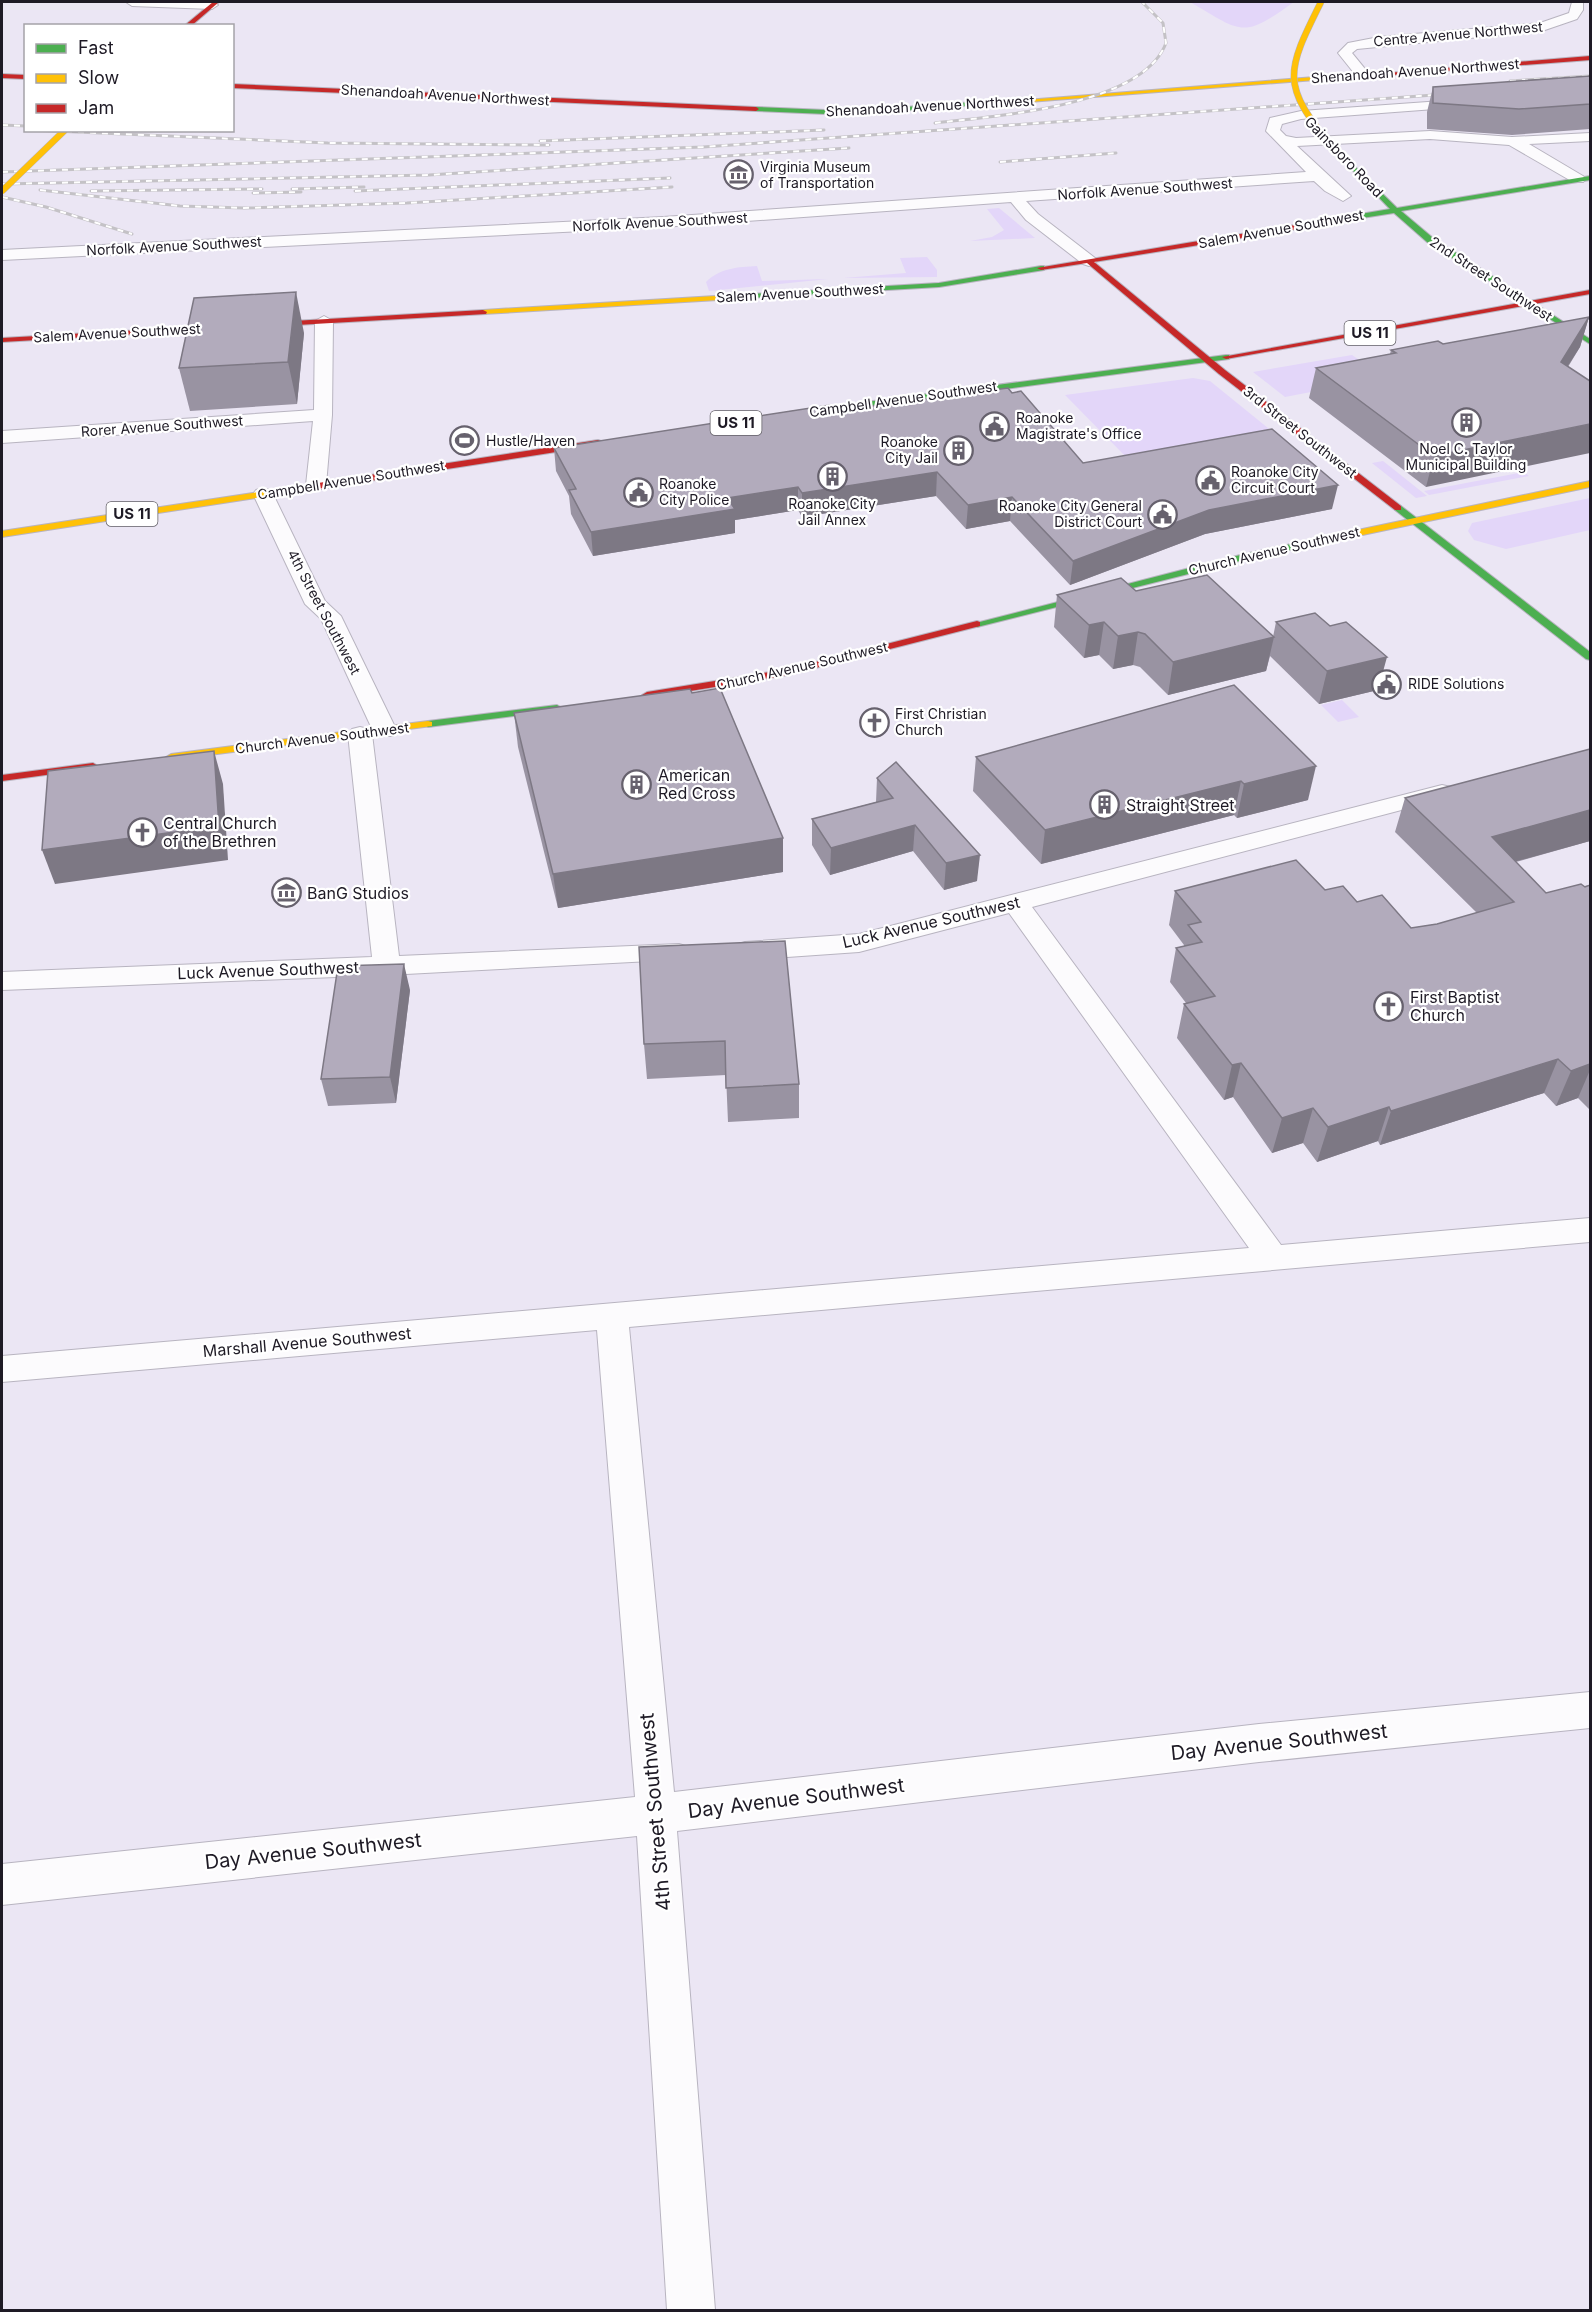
<svg xmlns="http://www.w3.org/2000/svg" width="1592" height="2312" viewBox="0 0 1592 2312" font-family="Inter,sans-serif">
	<style>
		.green { fill: #e3d6f9 }
		.lines { fill: none; stroke-linecap: round; stroke-linejoin: round }
		.street-casing { stroke: #b8b4c0; stroke-width: 2 }
		.fast-casing { stroke: #b8b4c0; stroke-width: 2 }
		.slow-casing { stroke: #b8b4c0; stroke-width: 2 }
		.jam-casing { stroke: #b8b4c0; stroke-width: 2 }
		.street { fill: #fcfbfd; fill-rule: evenodd }
		.fast { fill: #4caf50; fill-rule: evenodd }
		.slow { fill: #ffc107; fill-rule: evenodd }
		.jam { fill: #c62828; fill-rule: evenodd }
		.rail-casing { stroke: #c4c2c6; stroke-width: 3 }
		.rail { stroke: #fff; stroke-width: 2; stroke-dasharray: 6; stroke-linecap: butt }
		.slow-bridge-casing { stroke: #b8b4c0; stroke-width: 7; stroke-linecap: butt }
		.slow-bridge { stroke: #ffc107; stroke-width: 6 }
		.wall { fill: #9993a2 }
		.shaded-wall { fill: #7d7884 }
		.building { fill: #b2abbc; stroke: #7d7884; stroke-width: 1.5 }
		.labels { text-anchor: middle; stroke-width: 4.5; stroke-linejoin: round; paint-order: stroke }
		.far-street-label { font-size: 14px; fill: #1e1a25; stroke: #fff }
		.far-poi-label { font-size: 14px; fill: #1e1a25; stroke: #fff; text-anchor: start }
		.shield { fill: #fff; stroke: #625f66; stroke-width: 1.5 }
		.shield-label { font-size: 15px; font-weight: bold; fill: #1e1a25 }
		.poi-label { font-size: 16px; fill: #1e1a25; stroke: #fff; text-anchor: start }
		.street-label { font-size: 16px; fill: #1e1a25; stroke: #fff }
		.near-street-label { font-size: 20px; fill: #1e1a25; stroke: #fff }
	</style>
	<rect width="100%" height="100%" fill="#ebe6f4"/>
	<g class="green">
		<path d="M1190,2H1294C1242,39 1243,33 1190,2Z"/>
		<polygon points="999,208 1035,238 970,241 992,237 1004,230 987,209"/>
		<polygon points="927,257 937,270 937,277 843,278 906,273 900,258"/>
		<path d="M757,266L762,281L828,279L709,291L706,282C720,268 738,267 757,266Z"/>
		<polygon points="1352,355 1368,366 1373,380 1285,397 1253,372"/>
		<polygon points="1193,378 1210,381 1279,437 1131,462 1065,395"/>
		<polygon points="1383,461 1427,496 1416,498 1372,463"/>
		<polygon points="1524,472 1529,476 1429,495 1424,491"/>
		<polygon points="1590,498 1590,530 1506,549 1474,540 1468,531 1472,523"/>
		<polygon points="1342,700 1359,717 1338,722 1321,705"/>
	</g>
	<g class="lines">
		<defs>
			<g id="street">
				<polygon points="126,2 213,2 218,5 212,9 132,6"/>
				<polygon points="1572,2 1583,3 1583,10 1577,19 1542,31 1357,49 1352,53 1370,75 1363,79 1358,78 1338,53 1348,43 1379,37 1540,23 1569,13"/>
				<polygon points="1470,99 1475,100 1475,106 1301,119 1282,124 1280,130 1286,136 1296,138 1430,131 1512,137 1590,133 1590,141 1529,144 1583,176 1586,179 1583,182 1573,182 1509,145 1430,139 1297,146 1351,196 1343,201 1325,191 1314,181 1026,201 1038,214 1095,258 1097,261 1089,266 1083,264 1026,220 1011,202 663,227 2,260 2,250 663,217 1306,172 1266,131 1270,118 1301,111"/>
				<polygon points="324,316 333,321 332,415 326,485 323,489 309,489 306,485 313,421 2,443 2,431 314,410 315,321"/>
				<polygon points="263,488 270,490 273,494 325,601 341,616 397,731 393,736 377,736 373,731 321,619 305,604 253,494 256,490"/>
				<polygon points="360,727 368,729 372,734 399,956 679,944 689,947 692,953 689,959 387,975 2,990 2,972 372,957 348,734 352,729"/>
				<polygon points="1442,785 1451,787 1454,792 1451,797 1032,907 1281,1245 1590,1218 1590,1242 629,1327 674,1792 1259,1724 1590,1692 1590,1728 1259,1762 677,1831 715,2310 667,2310 637,1836 2,1905 2,1864 635,1797 597,1330 2,1382 2,1356 1249,1248 1009,913 859,952 745,960 736,957 732,951 736,945 745,942 859,934"/>
			</g>
			<g id="fast">
				<polygon points="1002,100 1004,103 849,115 756,111 753,109 756,107 849,111"/>
				<polygon points="1333,145 1397,208 1590,176 1590,180 1401,211 1433,238 1590,339 1590,344 1427,242 1394,213 1292,229 1291,227 1295,225 1390,209 1331,148"/>
				<polygon points="1041,266 1044,266 1044,270 939,287 732,299 728,297 732,295 939,283"/>
				<polygon points="1226,355 1229,355 1229,359 789,418 785,415 789,412"/>
				<polygon points="1395,506 1401,506 1590,652 1590,660 1586,659 1395,510"/>
				<polygon points="1315,539 1318,540 1318,544 1244,560 977,627 972,624 1244,554"/>
				<polygon points="557,705 562,708 561,710 428,727 423,724 428,721"/>
			</g>
			<g id="slow">
				<polygon points="1366,73 1368,76 1002,104 999,102"/>
				<polygon points="732,295 736,297 735,299 483,314 479,312 483,310"/>
				<polygon points="1590,481 1590,487 1315,545 1310,542 1315,539"/>
				<polygon points="279,489 282,490 282,494 2,537 2,531"/>
				<polygon points="428,721 432,722 432,726 171,760 166,757 171,754"/>
			</g>
			<g id="jam">
				<polygon points="213,2 219,2 191,26 184,26"/>
				<polygon points="1590,56 1590,60 1366,77 1363,75"/>
				<polygon points="2,74 26,75 26,79 2,78"/>
				<polygon points="232,84 756,107 759,109 756,111 232,88"/>
				<polygon points="1295,225 1299,227 1298,229 1094,262 1225,370 1401,506 1401,510 1395,510 1219,374 1087,263 1041,270 1037,268"/>
				<polygon points="1590,290 1590,294 1226,359 1222,357"/>
				<polygon points="483,310 487,312 486,314 2,342 2,338"/>
				<polygon points="598,440 601,441 601,445 279,495 275,492 279,489"/>
				<polygon points="977,621 980,622 980,626 788,675 647,698 642,695 647,692 788,669"/>
				<polygon points="93,763 98,766 97,768 2,781 2,775"/>
			</g>
		</defs>
		<use href="#street" class="street-casing"/>
		<use href="#fast" class="fast-casing"/>
		<use href="#slow" class="slow-casing"/>
		<use href="#jam" class="jam-casing"/>
		<use href="#street" class="street"/>
		<use href="#fast" class="fast"/>
		<use href="#slow" class="slow"/>
		<use href="#jam" class="jam"/>
		<defs>
			<g id="rail">
				<polyline points="1510,81 1590,76"/>
				<path d="M935,123C994,116 1142,107 1166,43L1163,23L1142,2"/>
				<polyline points="2,125 26,126"/>
				<polyline points="30,130 328,143 549,145"/>
				<polyline points="540,141 824,130"/>
				<polyline points="1000,162 1116,153"/>
				<polyline points="2,172 703,147 1448,94"/>
				<polyline points="2,184 429,175 849,148"/>
				<polyline points="292,189 364,187"/>
				<polyline points="40,190 180,206 244,208 407,203 672,187"/>
				<polyline points="91,191 262,189"/>
				<polyline points="355,191 670,178"/>
				<polyline points="253,193 301,192"/>
				<polyline points="2,197 46,207 132,234"/>
			</g>
		</defs>
		<use href="#rail" class="rail-casing"/>
		<use href="#rail" class="rail"/>
		<defs>
			<g id="slow-bridge">
				<path d="M1321,2C1286,72 1280,85 1333,147"/>
				<polyline points="2,191 65,130"/>
			</g>
		</defs>
		<use href="#slow-bridge" class="slow-bridge-casing"/>
		<use href="#slow-bridge" class="slow-bridge"/>
	</g>
	<g class="wall">
		<polygon points="1590,76 1590,129 1512,135 1427,129 1427,112 1433,87"/>
		<polygon points="1589,317 1580,347 1568,367 1426,487 1309,398 1316,368 1390,354 1391,350 1443,344"/>
		<polygon points="304,333 297,404 190,411 179,368"/>
		<polygon points="1012,393 1083,463 1332,509 1205,534 1070,585 1010,521 966,529 936,496 802,517 798,510 735,520 735,533 593,556 571,514 569,496 556,471 554,448 834,411"/>
		<polygon points="1136,591 1273,637 1276,622 1378,690 1319,704 1270,656 1266,671 1168,695 1140,667 1133,665 1113,669 1099,655 1084,658 1054,627 1057,595"/>
		<polygon points="1234,685 1308,800 1237,818 1234,815 1041,864 973,791 976,757"/>
		<polygon points="692,693 783,838 783,872 558,908 518,747 514,713"/>
		<polygon points="1590,749 1590,841 1516,862 1546,893 1590,885 1590,1110 1578,1098 1556,1106 1544,1093 1380,1145 1378,1141 1317,1162 1303,1143 1272,1153 1233,1097 1224,1100 1177,1038 1184,1004 1186,1003 1170,982 1176,948 1184,946 1184,945 1169,925 1175,891 1325,890 1357,902 1411,928 1437,924 1477,913 1395,832 1405,798"/>
		<polygon points="877,778 977,881 944,890 913,851 830,875 812,845 812,819 876,802"/>
		<polygon points="639,947 799,1084 799,1118 728,1122 726,1075 647,1079 644,1044"/>
		<polygon points="410,990 396,1103 328,1106 321,1079"/>
	</g>
	<g class="shaded-wall">
		<polygon points="296,292 304,333 297,404 288,362"/>
		<polygon points="1589,317 1580,347 1551,392 1561,362"/>
		<polygon points="1590,424 1590,453 1426,487 1434,456"/>
		<polygon points="937,472 936,496 802,517 802,493"/>
		<polygon points="1338,485 1332,509 1205,534 1070,585 1073,561 1209,510"/>
		<polygon points="798,487 798,510 735,520 735,533 593,556 591,532 727,498"/>
		<polygon points="1012,497 1010,521 966,529 968,505"/>
		<polygon points="1104,622 1099,655 1084,658 1089,625"/>
		<polygon points="1138,632 1133,665 1113,669 1118,636"/>
		<polygon points="1274,637 1266,671 1168,695 1173,662"/>
		<polygon points="1387,657 1378,690 1319,704 1327,671"/>
		<polygon points="214,751 223,784 228,860 55,884 42,850"/>
		<polygon points="1316,766 1308,800 1237,818 1244,784"/>
		<polygon points="1241,781 1234,815 1041,864 1045,830"/>
		<polygon points="1590,810 1590,841 1481,871 1492,837"/>
		<polygon points="915,825 913,851 830,875 831,848"/>
		<polygon points="783,838 783,872 558,908 553,874"/>
		<polygon points="980,855 977,881 944,890 946,863"/>
		<polygon points="404,964 410,990 396,1103 390,1077"/>
		<polygon points="1558,1059 1544,1093 1380,1145 1391,1111"/>
		<polygon points="1241,1063 1233,1097 1224,1100 1232,1065"/>
		<polygon points="1590,1064 1590,1070 1578,1098 1556,1106 1571,1071"/>
		<polygon points="1389,1107 1378,1141 1317,1162 1328,1127"/>
		<polygon points="1313,1108 1303,1143 1272,1153 1282,1118"/>
	</g>
	<g class="building">
		<polygon points="1590,76 1590,104 1519,109 1433,103 1433,87"/>
		<polygon points="296,292 288,362 179,368 194,298"/>
		<polygon points="1589,317 1561,362 1590,381 1590,424 1434,456 1316,368 1396,353 1391,350 1438,341 1443,344"/>
		<polygon points="1008,388 1012,393 1021,391 1083,463 1272,429 1338,485 1209,510 1073,561 1012,497 968,505 937,472 802,493 798,487 727,498 735,509 591,532 569,490 576,489 554,448 830,405 834,411"/>
		<polygon points="1207,575 1274,637 1173,662 1145,634 1138,632 1118,636 1104,622 1089,625 1057,595 1121,578 1136,591"/>
		<polygon points="1315,613 1330,626 1346,622 1387,657 1327,671 1276,622"/>
		<polygon points="1234,685 1316,766 1244,784 1241,781 1045,830 976,757"/>
		<polygon points="720,688 783,838 553,874 514,713 690,689 692,693"/>
		<polygon points="1590,749 1590,810 1492,837 1546,893 1581,884 1585,887 1590,885 1590,1064 1571,1071 1558,1059 1391,1111 1389,1107 1328,1127 1313,1108 1282,1118 1241,1063 1232,1065 1184,1004 1215,996 1176,948 1202,942 1188,925 1201,922 1175,891 1296,860 1325,890 1343,886 1357,902 1382,895 1411,928 1437,924 1514,902 1405,798"/>
		<polygon points="214,751 219,826 42,850 48,771"/>
		<polygon points="896,762 980,855 946,863 915,825 831,848 812,819 893,798 877,778"/>
		<polygon points="785,941 799,1084 726,1088 725,1041 644,1044 639,947"/>
		<polygon points="404,964 390,1077 321,1079 338,966"/>
	</g>
	<defs>
		<symbol id="museum-ring" viewBox="-11 -11 22 22"><circle r="9.5" fill="#fff" stroke="#66616d" stroke-width="1.5"/><path d="M0-6L6-3V-2H-6V-3ZM-5-1h2V3h-2ZM-1-1h2V3h-2ZM3-1h2V3H3ZM-6 4H6V6H-6Z" fill="#66616d"/></symbol>
		<symbol id="building-ring" viewBox="-11 -11 22 22"><circle r="9.5" fill="#fff" stroke="#66616d" stroke-width="1.5"/><path d="M-4-6H4V6H1V3H-1V6H-4ZM-2.5-4.3h1.7v1.8h-1.7ZM.8-4.3h1.7v1.8H.8ZM-2.5-1h1.7V.8h-1.7ZM.8-1h1.7V.8H.8Z" fill="#66616d"/></symbol>
		<symbol id="civic-ring" viewBox="-11 -11 22 22"><circle r="9.5" fill="#fff" stroke="#66616d" stroke-width="1.5"/><path d="M-.6-6.5H3V-4.5H.6V-3L4-1V1h2V6H-6V1h2V-1L-.6-3ZM-1.2 2.5V6h2.4V2.5Z" fill="#66616d"/></symbol>
		<symbol id="stadium-ring" viewBox="-11 -11 22 22"><circle r="9.5" fill="#fff" stroke="#66616d" stroke-width="1.5"/><path d="M0-5a6.5 5 0 1 0 0 10a6.5 5 0 1 0 0-10ZM-3.5-1.8h7v3.6h-7Z" fill="#66616d"/></symbol>
		<symbol id="church-ring" viewBox="-11 -11 22 22"><circle r="9.5" fill="#fff" stroke="#66616d" stroke-width="1.5"/><path d="M-1.2-6h2.4v3.5h3.3v2.4h-3.3V6h-2.4V-.1h-3.3v-2.4h3.3Z" fill="#66616d"/></symbol>
	</defs>
	<g fill-rule="evenodd">
		<use href="#museum-ring" x="722" y="158" width="33" height="33"/>
		<use href="#building-ring" x="1450" y="406" width="33" height="33"/>
		<use href="#civic-ring" x="978" y="410" width="33" height="33"/>
		<use href="#stadium-ring" x="448" y="424" width="33" height="33"/>
		<use href="#building-ring" x="942" y="434" width="33" height="33"/>
		<use href="#building-ring" x="816" y="460" width="33" height="33"/>
		<use href="#civic-ring" x="1194" y="464" width="33" height="33"/>
		<use href="#civic-ring" x="622" y="476" width="33" height="33"/>
		<use href="#civic-ring" x="1146" y="498" width="33" height="33"/>
		<use href="#civic-ring" x="1370" y="668" width="33" height="33"/>
		<use href="#church-ring" x="858" y="706" width="33" height="33"/>
		<use href="#building-ring" x="620" y="768" width="33" height="33"/>
		<use href="#building-ring" x="1088" y="788" width="33" height="33"/>
		<use href="#church-ring" x="126" y="816" width="33" height="33"/>
		<use href="#museum-ring" x="270" y="876" width="33" height="33"/>
		<use href="#church-ring" x="1372" y="990" width="33" height="33"/>
	</g>
	<g class="labels">
		<g class="far-street-label">
			<text transform="translate(1458 34) rotate(-5)" y="5">Centre Avenue Northwest</text>
			<text transform="translate(1415 71) rotate(-4)" y="5">Shenandoah Avenue Northwest</text>
			<text transform="translate(445 95) rotate(3)" y="5">Shenandoah Avenue Northwest</text>
			<text transform="translate(930 106) rotate(-3)" y="5">Shenandoah Avenue Northwest</text>
			<text transform="translate(1344 157) rotate(46)" y="5">Gainsboro Road</text>
			<text transform="translate(1145 189) rotate(-4)" y="5">Norfolk Avenue Southwest</text>
			<text transform="translate(660 222) rotate(-3)" y="5">Norfolk Avenue Southwest</text>
			<text transform="translate(1281 229) rotate(-10)" y="5">Salem Avenue Southwest</text>
			<text transform="translate(174 246) rotate(-3)" y="5">Norfolk Avenue Southwest</text>
			<text transform="translate(1491 279) rotate(33)" y="5">2nd Street Southwest</text>
			<text transform="translate(800 293) rotate(-3)" y="5">Salem Avenue Southwest</text>
			<text transform="translate(117 333) rotate(-3)" y="5">Salem Avenue Southwest</text>
			<text transform="translate(903 399) rotate(-8)" y="5">Campbell Avenue Southwest</text>
			<text transform="translate(162 426) rotate(-4)" y="5">Rorer Avenue Southwest</text>
			<text transform="translate(1300 432) rotate(38)" y="5">3rd Street Southwest</text>
			<text transform="translate(351 480) rotate(-9)" y="5">Campbell Avenue Southwest</text>
			<text transform="translate(1274 551) rotate(-13)" y="5">Church Avenue Southwest</text>
			<text transform="translate(324 612) rotate(62)" y="5">4th Street Southwest</text>
			<text transform="translate(802 666) rotate(-13)" y="5">Church Avenue Southwest</text>
			<text transform="translate(322 738) rotate(-7)" y="5">Church Avenue Southwest</text>
		</g>
		<g class="far-poi-label">
			<text x="760" y="172">Virginia Museum<tspan x="760" dy="16">of Transportation</tspan></text>
			<text x="1016" y="423">Roanoke<tspan x="1016" dy="16">Magistrate's Office</tspan></text>
			<text x="486" y="446">Hustle/Haven</text>
			<text x="938" y="447" text-anchor="end">Roanoke<tspan x="938" dy="16">City Jail</tspan></text>
			<text x="1466" y="454" text-anchor="middle">Noel C. Taylor<tspan x="1466" dy="16">Municipal Building</tspan></text>
			<text x="1231" y="477">Roanoke City<tspan x="1231" dy="16">Circuit Court</tspan></text>
			<text x="659" y="489">Roanoke<tspan x="659" dy="16">City Police</tspan></text>
			<text x="832" y="509" text-anchor="middle">Roanoke City<tspan x="832" dy="16">Jail Annex</tspan></text>
			<text x="1142" y="511" text-anchor="end">Roanoke City General<tspan x="1142" dy="16">District Court</tspan></text>
			<text x="1408" y="689">RIDE Solutions</text>
			<text x="895" y="719">First Christian<tspan x="895" dy="16">Church</tspan></text>
		</g>
		<g class="shield">
			<rect x="1344.5" y="321" width="51" height="24" rx="4.5"/>
			<rect x="710.5" y="411" width="51" height="24" rx="4.5"/>
			<rect x="106.5" y="502" width="51" height="24" rx="4.5"/>
		</g>
		<g class="shield-label">
			<text x="1370" y="338">US 11</text>
			<text x="736" y="428">US 11</text>
			<text x="132" y="519">US 11</text>
		</g>
		<g class="poi-label">
			<text x="658" y="781">American<tspan x="658" dy="18">Red Cross</tspan></text>
			<text x="1126" y="811">Straight Street</text>
			<text x="163" y="829">Central Church<tspan x="163" dy="18">of the Brethren</tspan></text>
			<text x="307" y="899">BanG Studios</text>
			<text x="1410" y="1003">First Baptist<tspan x="1410" dy="18">Church</tspan></text>
		</g>
		<g class="street-label">
			<text transform="translate(931 922) rotate(-13)" y="6">Luck Avenue Southwest</text>
			<text transform="translate(268 970) rotate(-2)" y="6">Luck Avenue Southwest</text>
			<text transform="translate(307 1342) rotate(-5)" y="6">Marshall Avenue Southwest</text>
		</g>
		<g class="near-street-label">
			<text transform="translate(1279 1742) rotate(-6)" y="7">Day Avenue Southwest</text>
			<text transform="translate(796 1798) rotate(-7)" y="7">Day Avenue Southwest</text>
			<text transform="translate(655 1812) rotate(-95)" y="7">4th Street Southwest</text>
			<text transform="translate(313 1851) rotate(-6)" y="7">Day Avenue Southwest</text>
		</g>
	</g>
	<rect width="1592" height="2312" fill="none" stroke="#1e1a25" stroke-width="6"/>
	<rect x="24" y="24" width="210" height="108" fill="#ffffff" stroke="#a5a3a8" stroke-width="1.5"/>
	<rect x="36" y="44" width="30" height="9" fill="#4caf50" stroke="#a5a3a8" stroke-width="1.5"/>
	<text x="78" y="54" font-size="18" fill="#1e1a25">Fast</text>
	<rect x="36" y="74" width="30" height="9" fill="#ffc107" stroke="#a5a3a8" stroke-width="1.5"/>
	<text x="78" y="84" font-size="18" fill="#1e1a25">Slow</text>
	<rect x="36" y="104" width="30" height="9" fill="#c62828" stroke="#a5a3a8" stroke-width="1.5"/>
	<text x="78" y="114" font-size="18" fill="#1e1a25">Jam</text>
</svg>
